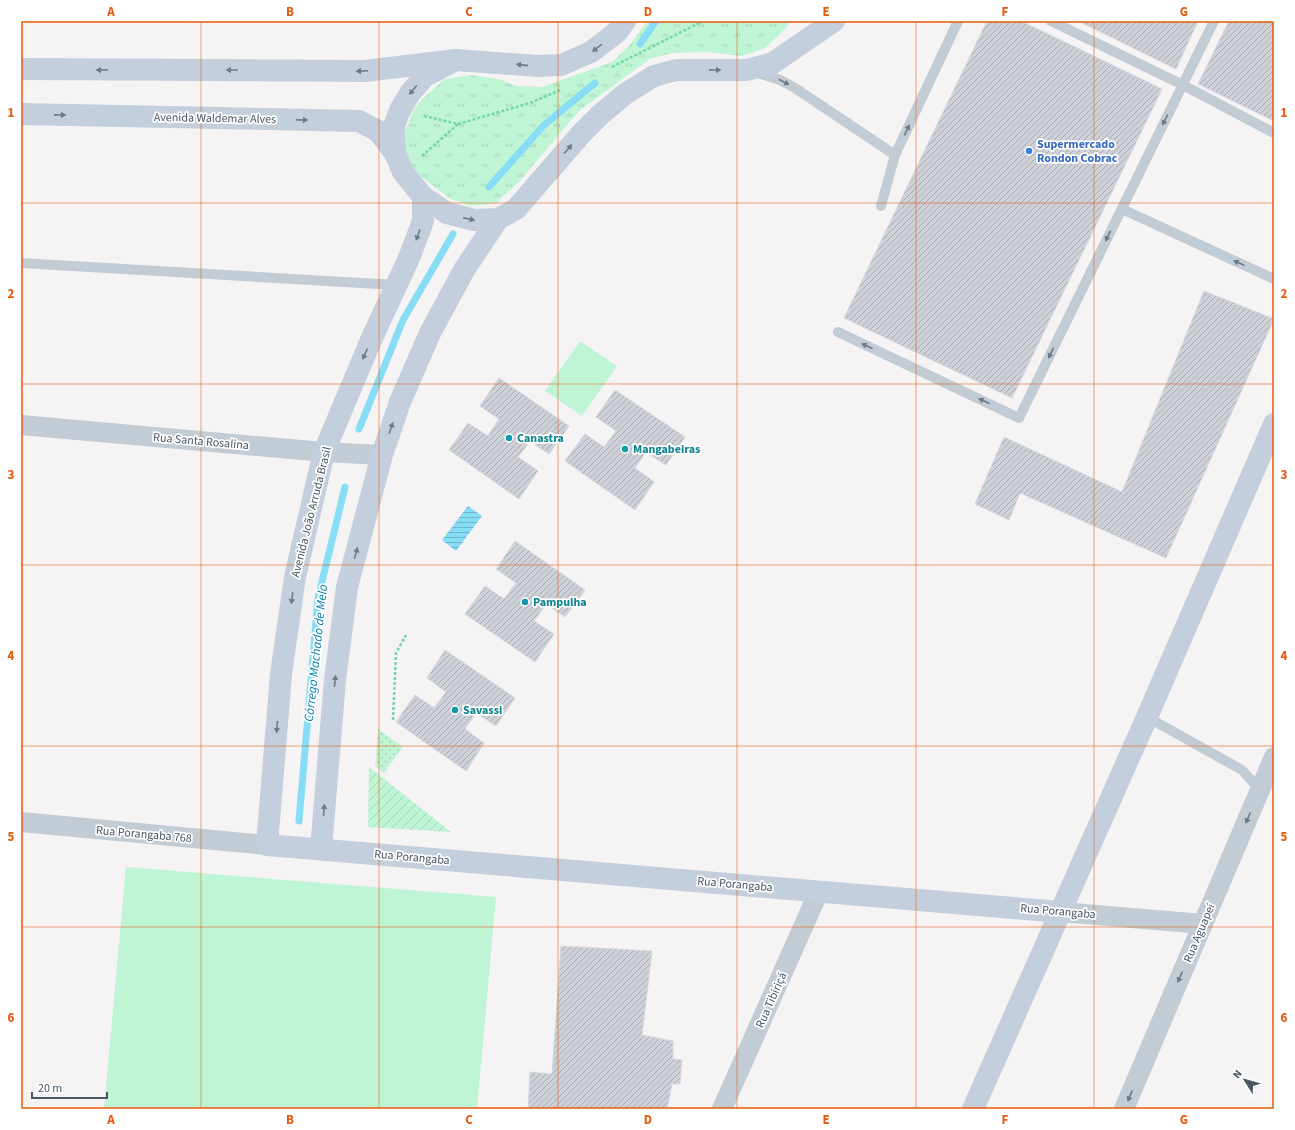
<svg xmlns="http://www.w3.org/2000/svg" width="1295" height="1130" viewBox="0 0 1295 1130" font-family="'Source Sans 3',sans-serif">
	<style>
		.grass { fill: url(#grass-tufts) }
		.park { fill: url(#park-dots) }
		.garden { fill: url(#garden-furrows) }
		.pitch { fill: #bff5d5 }
		.water { fill: url(#water-rules) }
		.lines { fill: none; stroke-linecap: round; stroke-linejoin: round }
		.stream { stroke: #87dcf6; stroke-width: 7 }
		.building { fill: url(#building-hatch); stroke: #d6d8de }
		.path { stroke: #72d7a8; stroke-width: 2.5; stroke-dasharray: 3 2; stroke-linecap: butt }
		.lane { stroke: #c2ccd5; stroke-width: 10 }
		.street { stroke: #c2ccd5; stroke-width: 20 }
		.secondary { stroke: #c4cfdd; stroke-width: 22 }
		.oneway { fill: #6d7a88 }
		.oneway2 { fill: #6d7985 }
		.grid { fill: none; stroke: #e8590c; stroke-width: 1; stroke-opacity: 0.55 }
		.shop-dot { fill: #3f7fe0; stroke: #fff; stroke-width: 1.5 }
		.culture-dot { fill: #0f9aa8; stroke: #fff; stroke-width: 1.5 }
		.labels { text-anchor: middle; stroke-width: 3.5; stroke-linejoin: round; paint-order: stroke }
		.street-label { font-size: 12px; fill: #485563; stroke: #fff }
		.shop-label { font-size: 12px; font-weight: bold; fill: #366cbe; stroke: #fff; text-anchor: start }
		.culture-label { font-size: 12px; font-weight: bold; fill: #0d838f; stroke: #fff; text-anchor: start }
		.water-label { font-size: 13px; font-style: italic; fill: #037da3; stroke: #fff }
		.neatline { fill: none; stroke: #e8590c; stroke-width: 1.5 }
		.grid-label { font-size: 13px; text-anchor: middle; font-weight: bold; fill: #e8590c }
	</style>
	<defs>
		<pattern id="grass-tufts" width="24" height="20" patternUnits="userSpaceOnUse"><rect width="24" height="20" fill="#bff5d5"/><path d="M3 7l-1-3M5 7V3M7 7l1-3M15 17l-1-3M17 17v-4M19 17l1-3" fill="none" stroke="#a6d4ba"/></pattern>
		<pattern id="park-dots" width="8" height="8" patternUnits="userSpaceOnUse"><rect width="8" height="8" fill="#bff5d5"/><path d="M2 2h.1M6 6h.1" fill="none" stroke="#a6d4ba" stroke-width="1.8" stroke-linecap="round"/></pattern>
		<pattern id="garden-furrows" width="10" height="10" patternUnits="userSpaceOnUse"><rect width="10" height="10" fill="#bff5d5"/><path d="M-1 1l2-2M0 10L10 0M9 11l2-2" fill="none" stroke="#a6d4ba"/></pattern>
		<pattern id="water-rules" width="6" height="5" patternUnits="userSpaceOnUse"><rect width="6" height="5" fill="#87dcf6"/><path d="M0 2.5h6" fill="none" stroke="#70b5cb"/></pattern>
		<pattern id="building-hatch" width="6" height="6" patternUnits="userSpaceOnUse"><rect width="6" height="6" fill="#ced1d8"/><path d="M-1 1l2-2M0 6l6-6M5 7l2-2" fill="none" stroke="#a9acb3"/></pattern>
	</defs>
	<rect width="100%" height="100%" fill="#f5f3f3"/>
	<polygon class="grass" points="648,21 790,21 784,30 765,48 742,56 707,52 674,53 651,58 579,111 535,163 518,183 496,203 471,206 451,199 420,176 411,165 406,150 406,130 412,113 421,100 445,79 471,75 499,79 516,86 542,87 612,62 628,47"/>
	<polygon class="park" points="378,729 403,747 384,773 375,766"/>
	<polygon class="garden" points="369,767 451,832 368,827"/>
	<g class="pitch">
		<polygon points="580,341 617,366 582,416 545,391"/>
		<polygon points="126,867 496,897 477,1109 104,1109"/>
	</g>
	<polygon class="water" points="468,506 482,516 456,551 442,540"/>
	<g class="lines">
		<g class="stream">
			<polyline points="640,44 656,21"/>
			<polyline points="489,187 544,125 595,83"/>
			<polyline points="359,429 403,320 453,234"/>
			<polyline points="299,821 318,598 345,487"/>
		</g>
	</g>
	<g class="building">
		<polygon points="987,21 1021,21 1162,89 1012,398 844,318"/>
		<polygon points="1078,21 1198,21 1176,69"/>
		<polygon points="1229,21 1274,21 1274,121 1198,84"/>
		<polygon points="1204,291 1274,319 1166,558 1020,493 1009,520 975,504 1004,437 1122,492"/>
		<polygon points="499,378 569,426 549,454 530,441 518,457 538,471 519,499 449,450 468,423 488,436 499,419 480,406"/>
		<polygon points="615,390 685,437 666,465 646,452 635,468 654,482 635,510 565,461 585,434 604,447 616,431 596,417"/>
		<polygon points="515,541 585,590 565,617 546,604 534,621 554,634 535,662 465,614 485,586 504,599 516,583 496,569"/>
		<polygon points="445,650 515,698 496,726 476,713 465,729 484,743 466,771 396,722 415,695 434,708 446,692 427,678"/>
		<polygon points="561,946 652,951 642,1035 673,1041 673,1059 682,1060 680,1084 672,1084 667,1109 528,1109 530,1072 552,1074"/>
	</g>
	<g class="lines">
		<g class="path">
			<polyline points="612,67 703,21"/>
			<polyline points="424,116 458,124 530,103 560,90"/>
			<polyline points="422,156 458,124"/>
			<polyline points="393,720 396,653 406,635"/>
		</g>
		<g class="lane">
			<polyline points="1051,21 1183,85 1274,133"/>
			<polyline points="755,72 780,80 795,88 895,155"/>
			<polyline points="881,206 895,155 958,21"/>
			<polyline points="1122,209 1274,279"/>
			<polyline points="21,263 396,285"/>
			<polyline points="838,332 1019,418 1214,21"/>
			<polyline points="1147,717 1242,770 1260,790"/>
		</g>
		<g class="street">
			<polyline points="21,425 324,452 382,455"/>
			<polyline points="21,822 267,845"/>
			<polyline points="1061,912 1203,924"/>
			<polyline points="722,1109 819,891"/>
			<polyline points="1124,1109 1274,757"/>
		</g>
		<g class="secondary">
			<polyline points="456,60 425,76 410,93 400,110 394,126 395,153 403,172 423,197 447,213 474,220 498,219 516,209 581,134 601,114 625,94 654,76 676,70 747,70 773,63 834,21"/>
			<polyline points="21,69 365,71 456,60 538,66 561,65 591,52 617,32 625,21"/>
			<polyline points="21,114 359,121 378,131 395,153"/>
			<polyline points="423,197 423,221 409,258 371,340 324,452 295,577 281,674 267,845 1061,912"/>
			<polyline points="321,849 335,680 347,587 382,455 400,402 430,333 464,270 498,219"/>
			<polyline points="973,1109 1147,717 1274,424"/>
		</g>
	</g>
	<defs><path id="oneway-solid" d="M-6-.8H1V-3.2L6.5 0L1 3.2V.8H-6Z"/></defs>
	<g class="oneway">
		<use href="#oneway-solid" transform="translate(597 48) rotate(142)"/>
		<use href="#oneway-solid" transform="translate(522 65) rotate(-174)"/>
		<use href="#oneway-solid" transform="translate(102 70) rotate(-180)"/>
		<use href="#oneway-solid" transform="translate(232 70) rotate(-180)"/>
		<use href="#oneway-solid" transform="translate(715 70)"/>
		<use href="#oneway-solid" transform="translate(362 71) rotate(178)"/>
		<use href="#oneway-solid" transform="translate(413 90) rotate(130)"/>
		<use href="#oneway-solid" transform="translate(60 115) rotate(1)"/>
		<use href="#oneway-solid" transform="translate(302 120) rotate(1)"/>
		<use href="#oneway-solid" transform="translate(568 149) rotate(-49)"/>
		<use href="#oneway-solid" transform="translate(469 219) rotate(13)"/>
		<use href="#oneway-solid" transform="translate(418 235) rotate(110)"/>
		<use href="#oneway-solid" transform="translate(365 354) rotate(113)"/>
		<use href="#oneway-solid" transform="translate(391 428) rotate(-71)"/>
		<use href="#oneway-solid" transform="translate(356 553) rotate(-75)"/>
		<use href="#oneway-solid" transform="translate(292 598) rotate(98)"/>
		<use href="#oneway-solid" transform="translate(335 681) rotate(-84)"/>
		<use href="#oneway-solid" transform="translate(277 727) rotate(95)"/>
		<use href="#oneway-solid" transform="translate(324 810) rotate(-85)"/>
	</g>
	<g class="oneway2">
		<use href="#oneway-solid" transform="translate(784 82) rotate(28)"/>
		<use href="#oneway-solid" transform="translate(1165 120) rotate(116)"/>
		<use href="#oneway-solid" transform="translate(907 130) rotate(-65)"/>
		<use href="#oneway-solid" transform="translate(1108 236) rotate(116)"/>
		<use href="#oneway-solid" transform="translate(1239 263) rotate(-155)"/>
		<use href="#oneway-solid" transform="translate(867 346) rotate(-155)"/>
		<use href="#oneway-solid" transform="translate(1051 353) rotate(116)"/>
		<use href="#oneway-solid" transform="translate(984 401) rotate(-155)"/>
		<use href="#oneway-solid" transform="translate(1248 818) rotate(113)"/>
		<use href="#oneway-solid" transform="translate(1180 977) rotate(113)"/>
		<use href="#oneway-solid" transform="translate(1130 1096) rotate(113)"/>
	</g>
	<path class="grid" d="M201,21V1109M379,21V1109M558,21V1109M737,21V1109M916,21V1109M1094,21V1109M21,203H1274M21,384H1274M21,565H1274M21,746H1274M21,927H1274"/>
	<circle class="shop-dot" cx="1029" cy="151" r="4"/>
	<g class="culture-dot">
		<circle cx="509" cy="438" r="4"/>
		<circle cx="625" cy="449" r="4"/>
		<circle cx="525" cy="602" r="4"/>
		<circle cx="455" cy="710" r="4"/>
	</g>
	<g class="labels">
		<g class="street-label">
			<text transform="translate(215 118) rotate(1)" y="4">Avenida Waldemar Alves</text>
			<text transform="translate(201 441) rotate(5)" y="4">Rua Santa Rosalina</text>
			<text transform="translate(311 512) rotate(-76)" y="4">Avenida João Arruda Brasil</text>
			<text transform="translate(144 834) rotate(5)" y="4">Rua Porangaba 768</text>
			<text transform="translate(412 857) rotate(5)" y="4">Rua Porangaba</text>
			<text transform="translate(735 884) rotate(5)" y="4">Rua Porangaba</text>
			<text transform="translate(1058 911) rotate(5)" y="4">Rua Porangaba</text>
			<text transform="translate(1199 933) rotate(-67)" y="4">Rua Aguapeí</text>
			<text transform="translate(771 1000) rotate(-66)" y="4">Rua Tibiriçá</text>
		</g>
		<g class="shop-label">
			<text x="1037" y="148">Supermercado<tspan x="1037" dy="14">Rondon Cobrac</tspan></text>
		</g>
		<g class="culture-label">
			<text x="517" y="442">Canastra</text>
			<text x="633" y="453">Mangabeiras</text>
			<text x="533" y="606">Pampulha</text>
			<text x="463" y="714">Savassi</text>
		</g>
		<g class="water-label">
			<text transform="translate(315 653) rotate(-84)" y="5">Córrego Machado de Melo</text>
		</g>
	</g>
	<rect width="1295" height="1130" fill="none" stroke="#ffffff" stroke-width="44"/>
	<g transform="translate(1245 1080) rotate(307)" stroke="#ffffff" stroke-width="3" paint-order="stroke">
	<path d="M0-3L7 15L0 10L-7 15Z" fill="#485563"/>
	<text y="-6" font-size="11" font-weight="bold" text-anchor="middle" fill="#485563">N</text>
	</g>
	<path d="M32 1092v6h75v-6" fill="none" stroke="#485563" stroke-width="2"/>
	<text x="38" y="1092" font-size="12" fill="#485563" stroke="#ffffff" stroke-width="3" paint-order="stroke">20 m</text>
	<rect x="22" y="22" width="1251" height="1086" class="neatline"/>
	<g class="grid-label">
		<text x="111" y="16">A</text>
		<text x="290" y="16">B</text>
		<text x="469" y="16">C</text>
		<text x="648" y="16">D</text>
		<text x="826" y="16">E</text>
		<text x="1005" y="16">F</text>
		<text x="1184" y="16">G</text>
		<text x="11" y="117">1</text>
		<text x="1284" y="117">1</text>
		<text x="11" y="298">2</text>
		<text x="1284" y="298">2</text>
		<text x="11" y="479">3</text>
		<text x="1284" y="479">3</text>
		<text x="11" y="660">4</text>
		<text x="1284" y="660">4</text>
		<text x="11" y="841">5</text>
		<text x="1284" y="841">5</text>
		<text x="11" y="1022">6</text>
		<text x="1284" y="1022">6</text>
		<text x="111" y="1124">A</text>
		<text x="290" y="1124">B</text>
		<text x="469" y="1124">C</text>
		<text x="648" y="1124">D</text>
		<text x="826" y="1124">E</text>
		<text x="1005" y="1124">F</text>
		<text x="1184" y="1124">G</text>
	</g>
</svg>
